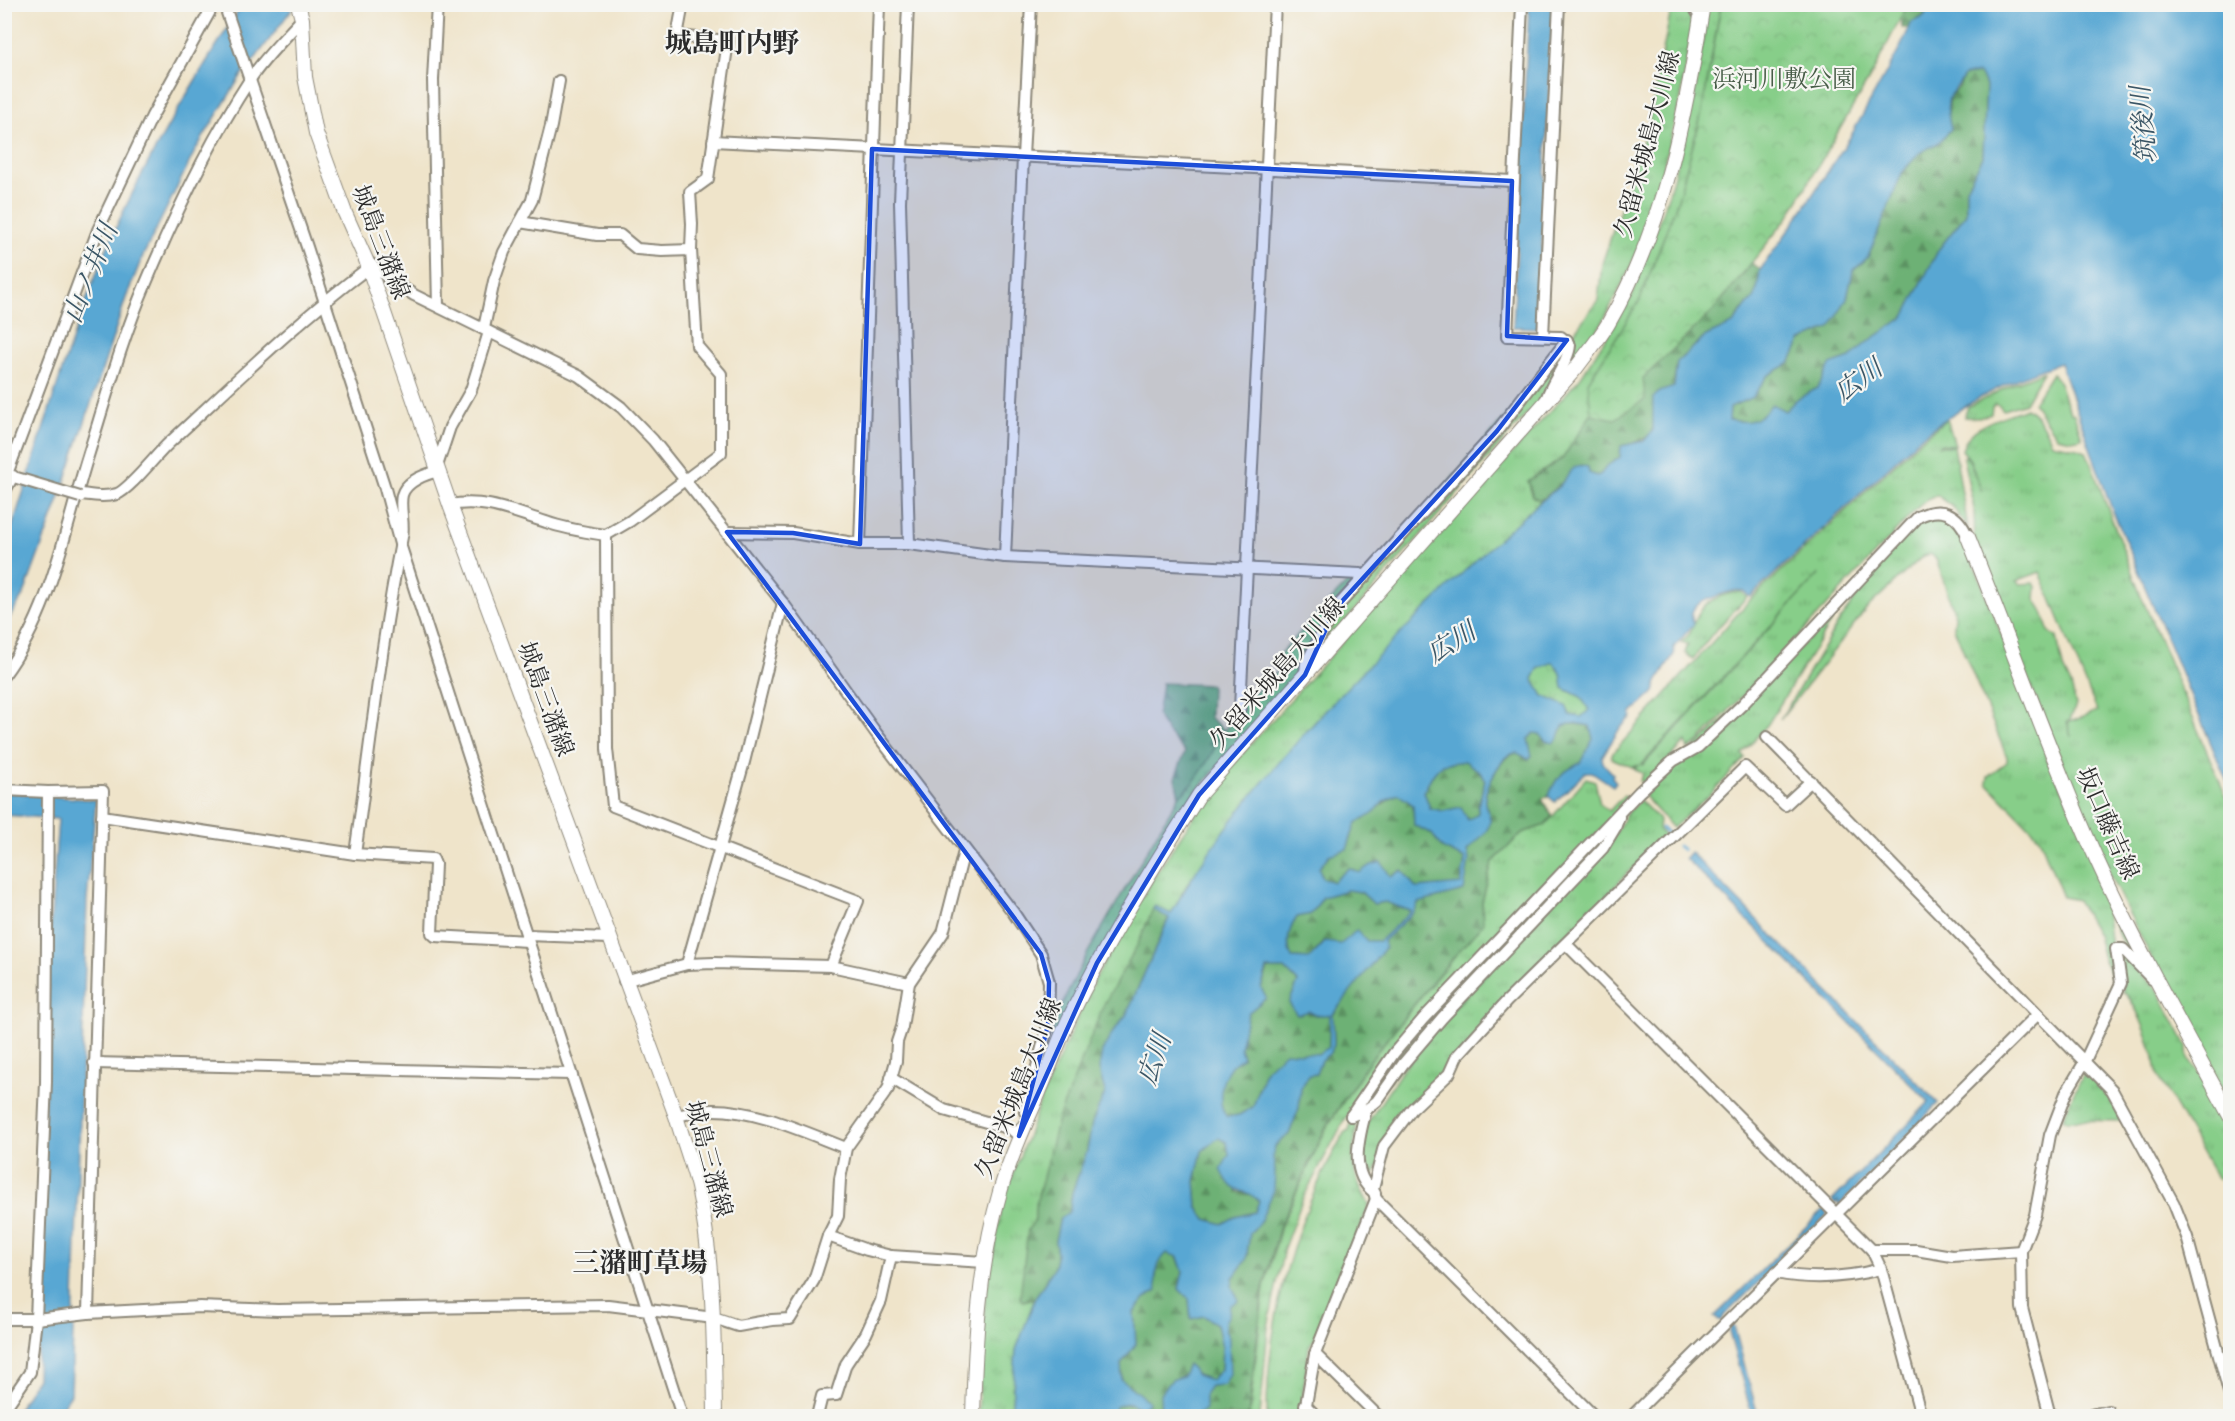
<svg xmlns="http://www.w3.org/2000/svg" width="2235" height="1421" viewBox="0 0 2235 1421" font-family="'IM FELL DW Pica','Noto Serif JP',serif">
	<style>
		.grass { fill: url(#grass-tufts); stroke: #597c5a; stroke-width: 1.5; fill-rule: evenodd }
		.forest { fill: url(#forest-firs); stroke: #4c6e50; stroke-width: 1.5 }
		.park { fill: url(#park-crowns); stroke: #597c5a; stroke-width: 1.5 }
		.water { fill: #59a7d3; stroke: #42697f; stroke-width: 1.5; fill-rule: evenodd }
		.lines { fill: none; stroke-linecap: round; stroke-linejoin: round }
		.stream { stroke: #59a7d3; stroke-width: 3 }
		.minor-casing { stroke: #8d887a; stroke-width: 14 }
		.major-casing { stroke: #8d887a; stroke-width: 16 }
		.minor { stroke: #fff; stroke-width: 10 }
		.major { stroke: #fff; stroke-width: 14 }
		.minor-bridge-casing { stroke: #8d887a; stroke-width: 14; stroke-linecap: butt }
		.minor-bridge { stroke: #fff; stroke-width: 10 }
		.marked { fill: #1d4ed8; fill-opacity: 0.2; stroke: #1d4ed8; stroke-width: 4.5; stroke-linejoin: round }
		.labels { text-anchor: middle; stroke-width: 4.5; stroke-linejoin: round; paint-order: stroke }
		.park-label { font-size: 24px; fill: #475c47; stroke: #f6f6f2 }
		.street-label { font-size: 24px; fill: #2b2b2b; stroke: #f6f6f2 }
		.water-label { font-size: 26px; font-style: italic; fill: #3b5666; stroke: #f6f6f2 }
		.quarter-label { font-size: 27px; font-weight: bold; fill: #2b2b2b; stroke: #f6f6f2 }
	</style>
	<defs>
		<pattern id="grass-tufts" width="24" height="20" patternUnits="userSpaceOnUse" patternTransform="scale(1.5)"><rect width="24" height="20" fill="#87ce89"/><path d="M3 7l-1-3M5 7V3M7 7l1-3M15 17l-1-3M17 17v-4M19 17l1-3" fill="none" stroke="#75b176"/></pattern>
		<pattern id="forest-firs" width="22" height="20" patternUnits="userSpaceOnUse" patternTransform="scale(1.5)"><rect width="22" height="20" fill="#6db175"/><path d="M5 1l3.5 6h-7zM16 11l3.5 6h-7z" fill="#5a9060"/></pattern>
		<pattern id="park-crowns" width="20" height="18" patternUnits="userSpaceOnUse" patternTransform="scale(1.5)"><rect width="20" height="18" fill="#87ce89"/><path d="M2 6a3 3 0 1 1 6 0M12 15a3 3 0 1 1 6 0" fill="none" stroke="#75b176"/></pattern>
	</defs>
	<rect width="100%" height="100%" fill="#f6f6f2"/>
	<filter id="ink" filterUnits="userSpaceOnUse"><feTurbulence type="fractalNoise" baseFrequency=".0167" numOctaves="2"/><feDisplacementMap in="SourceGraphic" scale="12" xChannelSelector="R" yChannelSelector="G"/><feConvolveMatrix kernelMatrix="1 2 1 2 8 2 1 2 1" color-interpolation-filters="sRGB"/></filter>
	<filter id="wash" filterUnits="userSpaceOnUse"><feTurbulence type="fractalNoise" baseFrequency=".008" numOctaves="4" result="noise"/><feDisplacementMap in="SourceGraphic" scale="24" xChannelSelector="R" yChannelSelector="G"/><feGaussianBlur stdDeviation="1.35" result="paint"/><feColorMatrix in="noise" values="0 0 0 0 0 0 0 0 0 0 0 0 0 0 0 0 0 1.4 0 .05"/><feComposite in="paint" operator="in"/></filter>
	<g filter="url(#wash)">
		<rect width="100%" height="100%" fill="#efe4ca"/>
		<g class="grass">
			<polygon points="1672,5 1687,5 1692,28 1681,97 1654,203 1630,268 1602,323 1555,386 1573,344 1572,335 1598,300 1602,264 1649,122"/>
			<polygon points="1708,5 1721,5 1702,112 1678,200 1640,300 1589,382 1591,414 1563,458 1528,481 1533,497 1541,500 1424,610 1319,718 1263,782 1186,886 1171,915 1155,907 1153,909 1035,1208 1035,1221 1023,1301 1035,1298 1016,1350 1011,1416 978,1416 985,1298 1004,1198 1042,1097 1094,981 1154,877 1215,784 1581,377 1632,296 1669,193 1694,99"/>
			<polygon points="1565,348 1565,356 1541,398 1310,661 1337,611"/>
			<polygon points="2043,372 2025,403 2003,410 2000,406 1996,404 1992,407 1991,414 1979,418 1964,417 1968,407 2013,384"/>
			<path d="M2052,373C2064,385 2062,400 2071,413L2074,414L2082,438L2072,440L2057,437L2033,403Z"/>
			<path d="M2026,408C2040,417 2045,429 2052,443C2064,446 2074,446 2086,451L2139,591L2230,806V1108L2202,1049L2195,1044L2094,844L1975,545L1974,509L1963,458L1965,456L1969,460L1982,492L1970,460L1962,450C1969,423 2003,418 2026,408ZM2040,572L2097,711L2068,723L2071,737L2067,722L2070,720L2076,705L2071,685L2063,668L2057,637C2043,629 2048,625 2043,612C2041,607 2037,603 2035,599L2036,587L2034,583L2020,584L2016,581Z"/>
			<path d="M1947,419L1955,445L1941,444L1939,446H1954L1968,528L1953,507L1937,495L1922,503L1761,677L1695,745L1688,749L1686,742L1644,783L1640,781L1643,774L1634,768L1640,765L1632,767L1611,758L1613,753L1749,601L1924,437ZM1819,574L1644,764L1642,765V764Z"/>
			<path d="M1928,517C1941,517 1950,519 1960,528L2042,740L2047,761L2054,771L2102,876L2116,986L2103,958L2097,935L2077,900L2063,897L2039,837L1987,783L1988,777L2007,762V757L1954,628L1955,615L1936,559L1931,554L1923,556L1866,609L1780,720L1837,625L1857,596L1860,584L1918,522Z"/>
			<polygon points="1352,578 1357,581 1334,605 1299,672 1185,805 1045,1066 1057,1014 1087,954 1179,796 1189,788 1237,710 1282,668 1278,656"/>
			<path d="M1740,592L1747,597L1713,633L1693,659L1685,653L1688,644L1681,642C1696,630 1690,628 1698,614C1707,600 1724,593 1740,592Z"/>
			<polygon points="1837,612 1768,724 1742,754 1745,758 1714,791 1673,828 1644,796"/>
			<polygon points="1553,661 1561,673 1563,688 1581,697 1589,710 1581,717 1570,715 1566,706 1543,696 1533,679 1538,669"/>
			<polygon points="1586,778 1595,781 1600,804 1609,811 1624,795 1629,800 1394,1049 1344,1121 1302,1200 1284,1248 1268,1327 1260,1416 1249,1416 1264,1288 1281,1226 1326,1129 1368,1063 1436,978 1482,924 1482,902 1492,863 1522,833 1545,825"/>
			<polygon points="1640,800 1659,820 1658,829 1663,834 1664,841 1627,873 1586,919 1573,928 1566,939 1434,1082 1411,1103 1369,1183 1361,1161 1364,1128 1402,1071 1431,1034 1618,830 1625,815"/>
			<polygon points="1607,832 1599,845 1377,1095 1367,1103 1366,1102 1396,1055"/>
			<path d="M2109,898L2146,970C2119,941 2116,938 2109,898Z"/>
			<path d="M2121,954L2158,990L2187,1046C2186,1056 2190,1063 2197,1069L2230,1127V1185L2227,1181L2217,1179L2157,1074C2156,1057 2137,1001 2123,992Z"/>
			<polygon points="2086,1071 2110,1095 2123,1121 2063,1120 2074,1092"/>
			<path d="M1355,1121C1359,1131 1353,1143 1353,1154C1352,1172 1361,1190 1369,1205L1322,1326L1309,1347L1300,1416H1267C1267,1317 1295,1217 1345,1132L1349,1130L1351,1123Z"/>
		</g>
		<g class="forest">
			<path d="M1907,5H1931C1926,20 1916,16 1909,28H1902L1901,18Z"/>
			<polygon points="1979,73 1986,86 1983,157 1966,188 1966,214 1939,249 1904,317 1865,344 1850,358 1830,365 1818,388 1797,399 1785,412 1745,422 1729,420 1730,407 1753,397 1767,376 1790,363 1801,341 1830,328 1847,298 1853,271 1868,257 1902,173 1919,153 1938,143 1948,115 1950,96 1959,87 1964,75"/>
			<path d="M1752,263L1760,270L1758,285L1754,298L1740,312L1733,324L1706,336L1682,357L1676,365L1674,387L1656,394C1654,428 1660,439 1621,446L1620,457L1607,466L1601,474L1597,476L1589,473L1588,467L1582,465L1576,467L1559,486L1541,500L1533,497L1528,481L1563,458L1591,414L1615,419L1643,378L1712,312Z"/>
			<path d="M1162,683L1211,685L1210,718L1224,730C1211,755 1201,778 1179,796L1175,778L1185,752L1167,732L1157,716Z"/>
			<path d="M1569,723L1590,726L1593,739L1580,763L1566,771L1556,781L1548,796L1542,799L1552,816L1545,825L1522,833L1492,863L1482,902L1483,924L1436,977L1368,1063L1325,1129L1280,1226L1263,1289L1248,1416H1196L1205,1408L1204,1393L1210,1386L1224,1384L1229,1338L1225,1330V1322L1229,1315L1233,1278L1246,1260L1250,1233L1260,1222L1275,1171L1273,1158L1275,1146L1289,1134L1299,1108L1301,1088L1309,1075L1316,1074L1321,1060L1329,1054L1334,1045L1333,1015L1383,941L1415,911L1417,903L1464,891C1465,881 1464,858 1468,850C1473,841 1486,835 1489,825C1493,817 1486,811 1485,803C1483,788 1502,754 1518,753L1525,758L1529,747L1528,739L1534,733L1540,734L1546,741L1559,737L1563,726Z"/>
			<polygon points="1465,761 1479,771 1485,780 1478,806 1478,813 1468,820 1461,807 1443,811 1430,808 1424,792 1431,777 1442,764"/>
			<path d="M1398,794L1413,805L1414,825L1432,834L1442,848L1465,859L1461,885L1416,888L1402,870L1391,877L1369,866L1359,873L1349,868L1333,882L1322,878L1319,868L1329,855L1347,849L1356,823C1373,814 1381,803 1398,794Z"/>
			<path d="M1347,890L1361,892L1374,904L1385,902L1412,911L1379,941L1341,944L1324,942L1309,959L1292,958C1285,943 1288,930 1297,917L1311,914L1323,897Z"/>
			<polygon points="1153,909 1169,917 1126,1015 1111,1035 1102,1052 1100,1074 1105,1093 1088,1138 1087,1151 1072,1193 1070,1209 1068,1213 1060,1218 1055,1241 1057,1253 1054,1268 1035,1298 1022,1301 1020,1297 1028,1229 1035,1221 1035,1208 1058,1119 1104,1004 1138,944"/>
			<path d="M1268,969H1285L1298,982L1289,1003L1315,1015L1330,1014L1329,1048L1318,1054L1285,1053L1265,1071L1253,1107L1239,1115L1226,1117C1216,1103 1221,1079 1231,1066C1234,1063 1240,1060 1243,1057L1240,1048L1248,1013L1266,998L1261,988Z"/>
			<polygon points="1218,1137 1227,1142 1237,1192 1251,1194 1259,1201 1255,1212 1235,1217 1222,1224 1206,1219 1197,1207 1195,1181 1202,1151"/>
			<polygon points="1167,1253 1177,1256 1183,1272 1179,1289 1189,1299 1191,1319 1204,1316 1217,1324 1222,1347 1221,1370 1211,1380 1197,1375 1188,1365 1183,1376 1172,1380 1161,1412 1155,1416 1111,1416 1117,1405 1148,1402 1122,1380 1121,1364 1136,1344 1134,1312 1155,1282 1159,1260"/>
		</g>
		<polygon class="park" points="1721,5 1907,5 1872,74 1789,216 1712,312 1643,378 1645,399 1615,419 1591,414 1588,382 1640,300 1678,200 1702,112"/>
		<g class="water">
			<path d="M242,5H295L249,67L244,71L196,149L142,258L126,298L61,494L24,594L5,625V535L6,533H10C38,450 61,364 93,282C131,183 186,93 242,5Z"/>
			<polygon points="1529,5 1553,5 1538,328 1513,327"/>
			<path d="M1931,5H2230V789L2110,504L2060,363C2013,378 1963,404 1923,435L1750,597C1748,595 1745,593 1742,591C1734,588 1703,600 1696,606C1691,611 1691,618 1694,624L1674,647V654L1657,682L1654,692L1631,714L1632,717L1620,728L1602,757L1603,763L1613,774L1612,777L1616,782L1613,786L1592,772H1586L1555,802L1548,796L1556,781L1566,771L1580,763L1593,739L1590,726C1581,724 1572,722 1563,726L1559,737L1553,743L1546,741L1540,734L1534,733L1528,739L1532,756L1528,759C1524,757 1519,752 1515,753C1501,755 1483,790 1485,803C1486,811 1493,817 1489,826C1485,835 1474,844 1467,851L1469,859L1464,891L1418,903L1415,911L1383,941L1385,948L1333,1014L1334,1045L1329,1054L1321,1060L1316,1074L1309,1075L1301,1088L1299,1108L1289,1134L1275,1146L1273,1158L1275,1171L1274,1190L1260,1222L1250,1233L1246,1260L1233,1278L1232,1287L1239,1300L1230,1306L1229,1315L1225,1322V1330L1229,1338L1230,1374L1224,1385L1210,1386L1205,1393V1409L1196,1416H1156L1161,1412L1160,1394L1172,1380L1183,1376L1188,1364L1197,1375L1211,1380L1221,1370L1222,1347L1217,1324L1204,1316L1191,1319L1189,1299L1179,1289L1183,1272L1178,1257L1167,1253C1157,1262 1153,1277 1157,1291L1144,1299L1134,1312L1136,1344L1121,1364L1122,1380L1149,1402L1142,1409L1130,1403L1117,1405L1111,1416H1011L1016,1350L1035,1298L1054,1268L1057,1253L1055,1241L1060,1218L1068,1213L1070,1209L1072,1193L1087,1151L1092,1123L1105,1093L1099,1069L1102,1052L1111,1035L1126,1015L1169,918L1153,909L1155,906L1171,914C1196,867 1227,825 1261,784C1327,704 1402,631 1476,560C1502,535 1529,511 1557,488C1564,482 1568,473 1575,467C1580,464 1583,466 1588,467L1589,473L1597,476L1601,474L1607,466L1620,457L1621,446L1644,441L1653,430V398L1659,392L1674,387L1677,362L1706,336L1733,324L1741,312L1754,298L1758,285L1760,270L1800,214L1849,139L1899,50L1912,22L1924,17ZM1979,73L1986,86L1983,157L1966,188V214L1939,249L1904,317L1865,344L1850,358L1830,365L1818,388L1797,399L1785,411L1772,404C1758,421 1752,424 1729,420L1730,407L1753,397L1767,376L1790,363L1801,341L1830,328L1847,298L1853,271L1868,257L1902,173L1919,153L1938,143L1951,129C1949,119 1945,105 1950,95C1954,89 1960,85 1964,75ZM1553,662L1561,673L1563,688L1581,697L1589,710L1581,717L1570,715L1566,706L1543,696L1533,679L1538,669ZM1465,761L1479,771L1485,780L1478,806V813L1468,820L1461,807L1443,811L1430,808L1424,792L1431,777L1442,764ZM1398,794L1413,805L1414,825L1432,834L1442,848L1465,859L1461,884L1416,888L1402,870L1391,877L1381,862L1369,866L1359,873L1349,868L1333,882L1322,878L1319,868L1329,855L1347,849L1356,823L1373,814L1383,802ZM1347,890L1361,892L1374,904L1385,902L1411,911L1379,941H1367L1357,930L1341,944L1325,942L1309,959L1292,958C1285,943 1288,930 1297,917L1311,914L1323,897ZM1267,969H1285L1298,982L1289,1003L1297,1015L1309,1011L1315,1015H1330L1329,1047L1318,1054L1285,1052L1265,1071L1253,1107L1239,1115L1227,1117C1216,1104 1221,1079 1231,1066C1234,1063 1240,1060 1243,1057L1240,1048L1248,1013L1266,998L1261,988ZM1218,1138L1227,1142L1229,1155L1221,1169C1235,1201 1240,1183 1259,1201L1255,1212L1235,1217L1222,1224L1206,1219L1197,1207L1195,1181L1202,1151Z"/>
			<polygon points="4,792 96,800 87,901 71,1394 56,1416 14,1416 37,1378 49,945 58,819 5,815"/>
			<polygon points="1690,852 1938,1103 1839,1206 1838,1201 1835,1204 1832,1201 1929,1102 1685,858"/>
			<polygon points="1823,1210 1826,1210 1827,1215 1723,1317 1722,1321 1719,1321 1714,1317"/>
			<polygon points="1732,1323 1732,1326 1734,1326 1758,1416 1752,1416 1729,1332 1731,1330 1729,1327"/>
		</g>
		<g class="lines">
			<g class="stream">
				<polyline points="1661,828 1669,835"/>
				<polyline points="1678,846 1683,850"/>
			</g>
		</g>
	</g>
	<g filter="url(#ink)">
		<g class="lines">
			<defs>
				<g id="minor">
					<polyline points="224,4 307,247 384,485 400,544 682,1416"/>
					<polyline points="437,4 433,80 438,306"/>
					<polyline points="908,4 900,202 909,544"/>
					<path d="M1522,4L1507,336L1561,337L1570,345C1569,362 1550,383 1545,403"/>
					<polyline points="1692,4 1701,18"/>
					<polyline points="713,141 1512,181"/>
					<polyline points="520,222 597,235 620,235 637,249 662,251 691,250"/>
					<polyline points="366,260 389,279 414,295 579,376 621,407 653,440 783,603 876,733 1013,912 1041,954 1049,982 1048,1025 1025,1112"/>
					<polyline points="484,328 494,281 504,252 532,200 551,126 559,81"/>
					<polyline points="1543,336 1559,4"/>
					<polyline points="437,466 450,427 471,390 489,332"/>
					<polyline points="7,474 98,230 152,116 214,4"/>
					<polyline points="4,493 13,476"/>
					<path d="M76,493C89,495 104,498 117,494C130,489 157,454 169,443C234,383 297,321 368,268"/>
					<path d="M450,505C485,498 513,512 546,522C565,529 586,532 606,535L630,521L721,453V374L697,346L691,250L692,224L690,192L708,179L728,41L677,36L683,4"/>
					<polyline points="727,532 793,533 860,544 909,544 1005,557 1360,574 1366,576"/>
					<polyline points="606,535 607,749 613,806 858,901 831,966"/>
					<polyline points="860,544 879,4"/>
					<polyline points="1005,557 1023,157 1031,4"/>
					<path d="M4,675C51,612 65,529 88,456C106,398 122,339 146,283C175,214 208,144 249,81C263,59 284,39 302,19"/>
					<polyline points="1305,675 1306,663 1335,609 1497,431 1567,340"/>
					<polyline points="1240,708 1275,4"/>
					<polyline points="1767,737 2112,1090 2174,1204 2187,1237 2230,1396"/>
					<polyline points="4,790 48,792 103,791 88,1313"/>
					<polyline points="102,816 355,854 433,859 435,864 432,933 435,936 528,941"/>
					<path d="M355,854C370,748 381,642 402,537C405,523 399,508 402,495C406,481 426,474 439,471"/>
					<polyline points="527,935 609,938"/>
					<polyline points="1567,945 1872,1250 1881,1269 1921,1416"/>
					<polyline points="687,964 744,762 783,603"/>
					<polyline points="624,981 687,964 714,963 831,966 909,983"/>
					<polyline points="94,1063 571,1074"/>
					<polyline points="891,1078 944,1110 1011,1129 1019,1136 1021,1128"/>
					<path d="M1366,1110C1359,1137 1348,1174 1375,1193"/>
					<path d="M676,1116C688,1114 701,1110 713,1110C758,1110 804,1132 846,1148"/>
					<path d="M1351,1116L1394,1053L1423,1019L1639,792L1673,761L1698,747L1743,704L1918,517C1941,505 1958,513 1968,537"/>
					<polyline points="1351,1116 1366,1110 1377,1101 1403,1064 1442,1018 1603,848 1615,828 1619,817"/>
					<polyline points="828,1236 867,1250 891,1256 984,1262"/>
					<polyline points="1872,1250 1916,1250 1952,1256 2021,1251"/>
					<path d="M1776,1273C1811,1280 1846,1278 1881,1269"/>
					<polyline points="4,1319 36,1319 88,1313 200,1307 277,1310 608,1305 714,1318 738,1326 772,1320 790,1319 814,1280 828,1236 838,1216 840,1179 846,1148 888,1089 896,1061 897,1042 902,1027 909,983 943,933 964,851"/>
					<polyline points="1315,1354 1378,1416"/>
					<polyline points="1305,1405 1316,1416"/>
					<polyline points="4,1410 30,1372 36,1319 46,1082 48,792"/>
					<polyline points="817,1416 822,1396 836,1395 846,1364 866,1334 881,1301 891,1256"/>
					<polyline points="1304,1416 1315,1354 1376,1199"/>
					<polyline points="1594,1416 1376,1199 1373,1189 1384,1146 1412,1109 1449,1074 1457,1056 1507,1001 1745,767 1785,805 1811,781"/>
					<polyline points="1632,1416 2037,1015"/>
					<polyline points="2050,1416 2022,1308 2021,1251 2035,1215 2050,1135 2066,1093 2084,1063 2121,983 2116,949 2123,949 2152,979"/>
					<polyline points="2086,1416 2108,1411 2110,1416"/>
				</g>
				<g id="major">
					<path d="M298,4L302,19L305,77L316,133L345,213L366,260L450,505L676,1116C683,1140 692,1163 698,1187C714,1263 714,1339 715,1416"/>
					<path d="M1968,537C2011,644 2049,753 2096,858C2136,946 2184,1031 2230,1116"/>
					<path d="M973,1416C975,1342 979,1264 1000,1192C1010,1156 1026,1124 1040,1090C1051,1065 1059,1039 1071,1015C1108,939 1153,866 1199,795L1576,368C1587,353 1599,339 1608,324C1664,228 1686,113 1703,4"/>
				</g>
			</defs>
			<use href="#minor" class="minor-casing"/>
			<use href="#major" class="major-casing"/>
			<use href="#minor" class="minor"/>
			<use href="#major" class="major"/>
			<defs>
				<polyline id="minor-bridge" points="17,478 80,497"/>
			</defs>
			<use href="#minor-bridge" class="minor-bridge-casing"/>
			<use href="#minor-bridge" class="minor-bridge"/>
		</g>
	</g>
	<path class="marked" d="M872,149L1512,181L1507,336L1567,340L1497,431L1335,609L1305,675L1199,795L1097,963L1019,1136L1048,1025L1049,982L1041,954L727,532L793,533L860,544Z"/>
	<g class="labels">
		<g class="park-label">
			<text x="1784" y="87">浜河川敷公園</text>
		</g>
		<g class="street-label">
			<text transform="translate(1647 144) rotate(-75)" y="8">久留米城島大川線</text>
			<text transform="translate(381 242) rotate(69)" y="8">城島三潴線</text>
			<text transform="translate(1277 673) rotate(-49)" y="8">久留米城島大川線</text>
			<text transform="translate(546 699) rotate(70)" y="8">城島三潴線</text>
			<text transform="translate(2108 823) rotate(66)" y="8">坂口藤吉線</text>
			<text transform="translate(1018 1088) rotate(-68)" y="8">久留米城島大川線</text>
			<text transform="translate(709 1159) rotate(75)" y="8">城島三潴線</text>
		</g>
		<g class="water-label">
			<text transform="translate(2143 125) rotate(-95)" y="9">筑後川</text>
			<text transform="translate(90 273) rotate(-68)" y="9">山ノ井川</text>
			<text transform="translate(1858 380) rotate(-36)" y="9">広川</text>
			<text transform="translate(1451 642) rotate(-32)" y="9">広川</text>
			<text transform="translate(1154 1059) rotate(-71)" y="9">広川</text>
		</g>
		<g class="quarter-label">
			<text x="732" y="52">城島町内野</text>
			<text x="640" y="1272">三潴町草場</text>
		</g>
	</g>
	<rect width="2235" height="1421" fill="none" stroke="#f6f6f2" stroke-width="24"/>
</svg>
